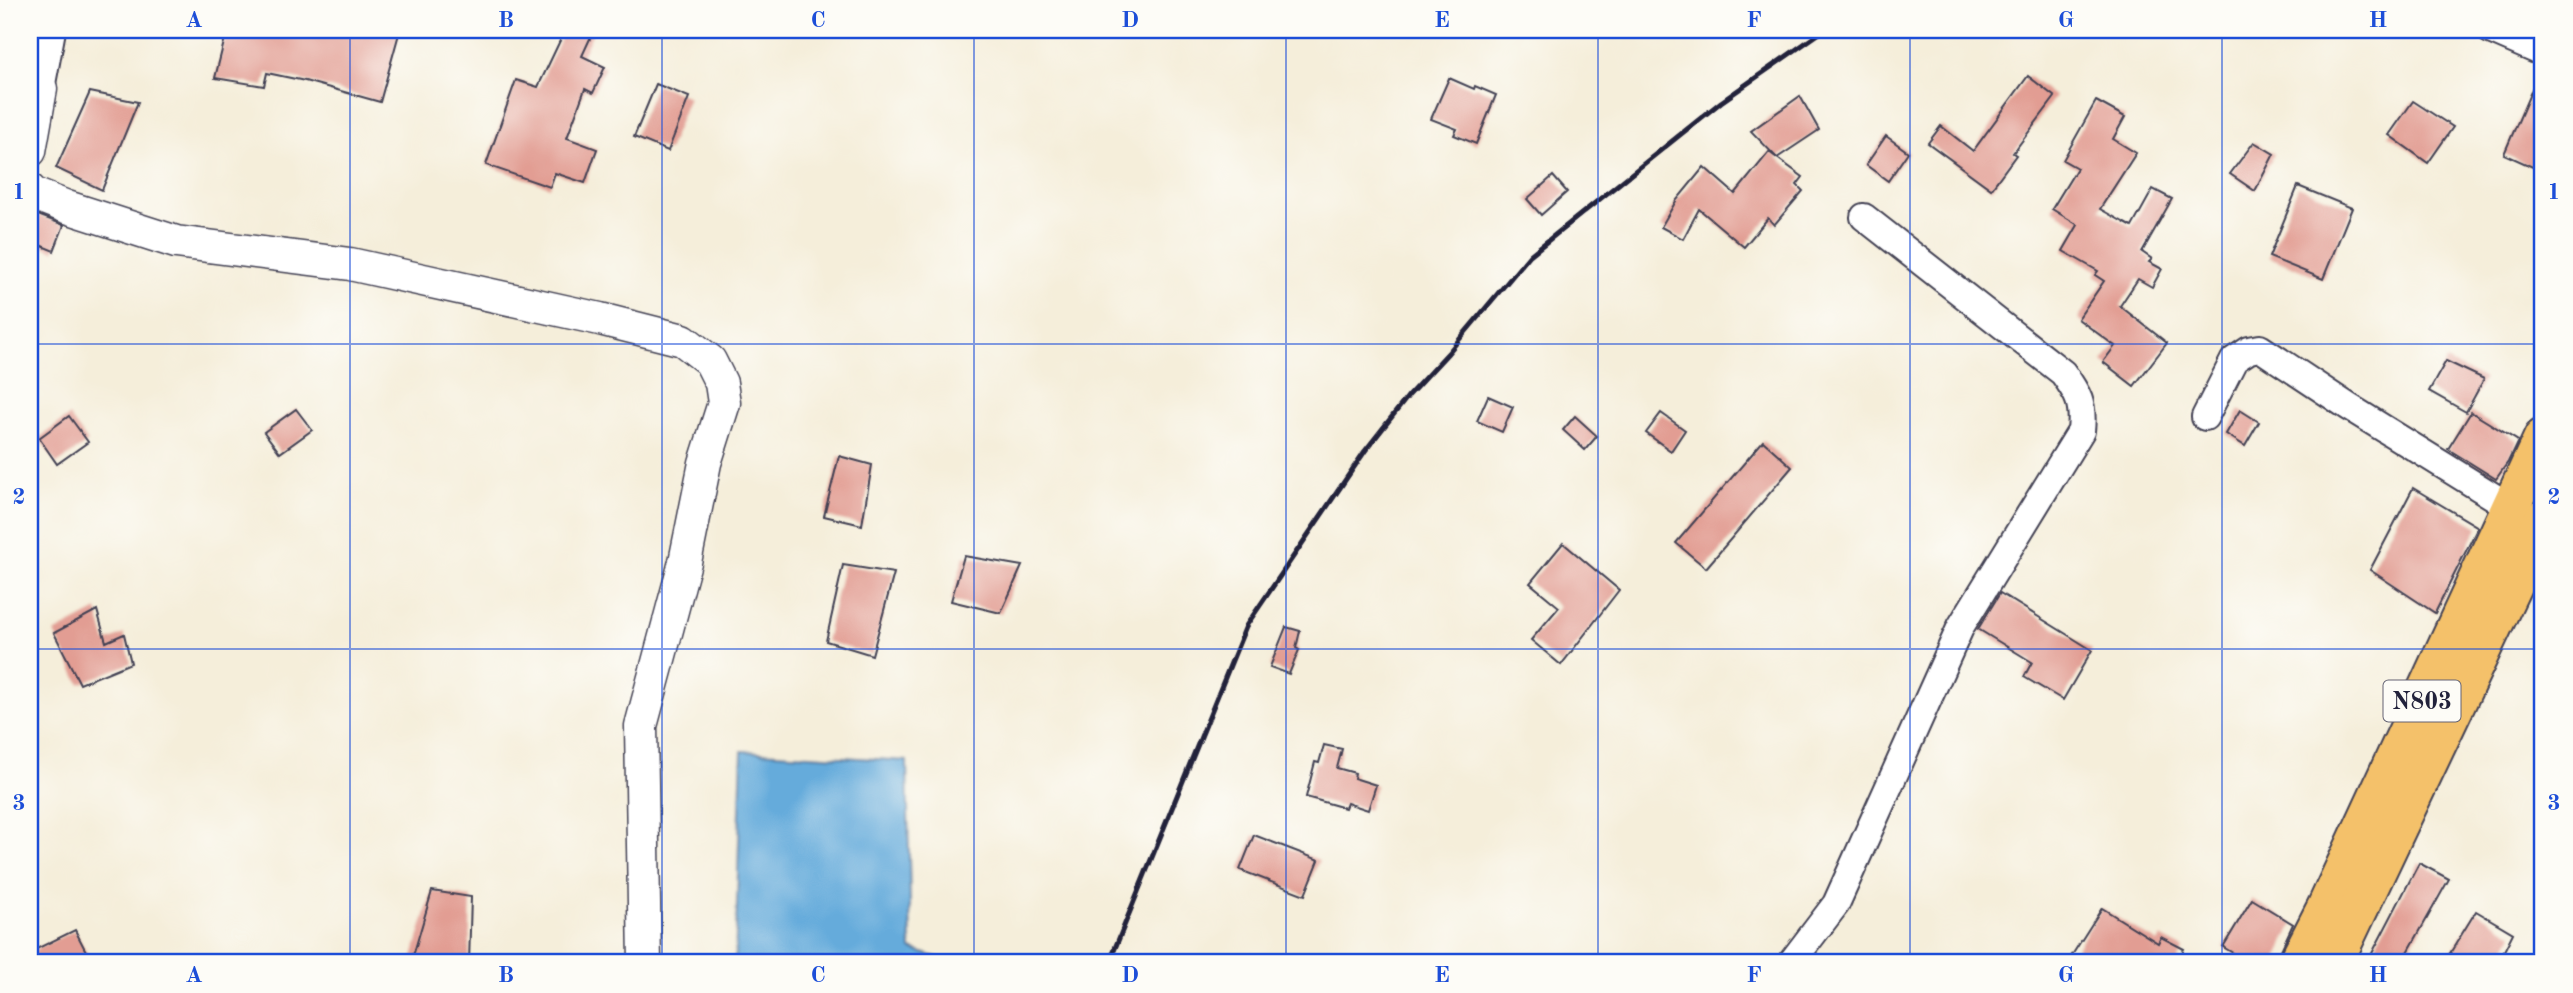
<svg xmlns="http://www.w3.org/2000/svg" width="2573" height="993" viewBox="0 0 2573 993" font-family="'Old Standard TT',serif">
	<style>
		.water { fill: #65abdb; stroke: #44668b; stroke-width: 2 }
		.building { fill: #e29d93 }
		.lines { fill: none; stroke-linecap: round; stroke-linejoin: round }
		.minor-casing { stroke: #424153; stroke-width: 30 }
		.tertiary-casing { stroke: #424153; stroke-width: 35 }
		.trunk-casing { stroke: #424153; stroke-width: 42 }
		.minor { stroke: #fff; stroke-width: 26 }
		.tertiary { stroke: #fff; stroke-width: 32 }
		.trunk { stroke: #f4c16a; stroke-width: 38 }
		.rail { stroke: #22223b; stroke-width: 5 }
		.grid { fill: none; stroke: #1d4ed8; stroke-width: 2; stroke-opacity: 0.55 }
		.labels { text-anchor: middle; stroke-width: 6; stroke-linejoin: round; paint-order: stroke }
		.shield { fill: #fdfcf7; stroke: #646373; stroke-width: 2 }
		.shield-label { font-size: 24px; font-weight: bold; fill: #22223b }
		.neatline { fill: none; stroke: #1d4ed8; stroke-width: 2.5 }
		.grid-label { font-size: 23px; text-anchor: middle; font-weight: bold; fill: #1d4ed8 }
	</style>
	<rect width="100%" height="100%" fill="#fdfcf7"/>
	<filter id="ink" filterUnits="userSpaceOnUse"><feTurbulence type="fractalNoise" baseFrequency=".0143" numOctaves="2"/><feDisplacementMap in="SourceGraphic" scale="14" xChannelSelector="R" yChannelSelector="G"/><feConvolveMatrix kernelMatrix="1 2 1 2 8 2 1 2 1" color-interpolation-filters="sRGB"/></filter>
	<filter id="wash" filterUnits="userSpaceOnUse"><feTurbulence type="fractalNoise" baseFrequency=".00686" numOctaves="4" result="noise"/><feDisplacementMap in="SourceGraphic" scale="28" xChannelSelector="R" yChannelSelector="G"/><feGaussianBlur stdDeviation="1.57" result="paint"/><feColorMatrix in="noise" values="0 0 0 0 0 0 0 0 0 0 0 0 0 0 0 0 0 1.4 0 .05"/><feComposite in="paint" operator="in"/></filter>
	<g filter="url(#wash)">
		<rect width="100%" height="100%" fill="#f5eeda"/>
		<polygon class="water" points="742,751 907,761 911,949 953,963 735,963"/>
		<g id="blocks">
			<g class="building">
				<polygon points="227,30 400,30 380,102 305,81 267,73 264,86 215,78"/>
				<polygon points="565,30 594,30 582,56 605,67 593,93 585,89 567,138 597,149 585,183 555,173 550,187 486,165 516,80 538,87"/>
				<polygon points="2541,68 2543,69 2543,155 2537,169 2504,154"/>
				<polygon points="2028,76 2055,97 2013,153 2016,155 1991,189 1928,143 1941,126 1973,151"/>
				<polygon points="1449,78 1474,89 1475,86 1496,95 1476,144 1454,135 1457,129 1431,119"/>
				<polygon points="656,84 689,97 668,151 634,137"/>
				<polygon points="90,92 138,102 102,190 56,168"/>
				<polygon points="1800,96 1819,130 1777,158 1751,131"/>
				<polygon points="2096,101 2125,117 2113,139 2136,153 2100,209 2132,227 2153,189 2172,199 2142,252 2152,259 2149,262 2162,269 2152,287 2138,279 2120,306 2167,343 2134,386 2103,362 2115,346 2078,319 2104,281 2095,275 2098,271 2063,251 2078,225 2052,209 2077,168 2063,160"/>
				<polygon points="2413,101 2453,127 2428,163 2389,135"/>
				<polygon points="1886,136 1908,152 1888,181 1866,165"/>
				<polygon points="2254,142 2274,154 2255,191 2230,174"/>
				<polygon points="1769,152 1803,177 1797,185 1803,191 1774,225 1768,218 1744,247 1699,209 1683,239 1661,227 1676,201 1704,167 1735,194"/>
				<polygon points="1553,176 1567,192 1541,215 1527,199"/>
				<polygon points="2298,186 2352,208 2323,279 2269,257"/>
				<polygon points="30,212 64,225 54,251 30,241"/>
				<polygon points="2446,361 2484,379 2466,412 2429,391"/>
				<polygon points="1488,396 1513,407 1502,432 1477,421"/>
				<polygon points="296,409 312,430 280,453 264,432"/>
				<polygon points="2240,410 2259,422 2245,446 2226,434"/>
				<polygon points="2471,412 2518,441 2508,462 2496,479 2448,449"/>
				<polygon points="1661,413 1685,430 1671,451 1646,433"/>
				<polygon points="69,416 88,442 57,464 39,438"/>
				<polygon points="1575,416 1597,436 1585,450 1563,430"/>
				<polygon points="1763,441 1792,467 1706,568 1676,543"/>
				<polygon points="839,456 872,465 862,525 824,516"/>
				<polygon points="2413,488 2478,527 2435,613 2370,570"/>
				<polygon points="1563,543 1619,590 1561,665 1531,640 1559,607 1530,583"/>
				<polygon points="964,556 1022,566 1001,613 951,601"/>
				<polygon points="843,565 894,573 872,655 826,641"/>
				<polygon points="2000,593 2092,650 2063,700 2024,677 2032,662 1978,629"/>
				<polygon points="97,610 106,642 124,634 131,663 80,684 54,633"/>
				<polygon points="1286,627 1300,631 1296,648 1299,650 1289,674 1270,667"/>
				<polygon points="1324,745 1342,749 1337,768 1355,773 1354,778 1376,785 1368,810 1347,803 1345,808 1306,797 1315,762 1319,763"/>
				<polygon points="1254,835 1319,860 1305,895 1240,870"/>
				<polygon points="2419,863 2449,879 2402,963 2367,963"/>
				<polygon points="432,891 471,897 469,963 411,963"/>
				<polygon points="2252,899 2293,924 2275,963 2250,963 2223,947"/>
				<polygon points="2102,908 2158,943 2161,937 2184,949 2176,963 2067,963"/>
				<polygon points="2476,911 2513,933 2498,963 2444,963"/>
				<polygon points="75,930 92,963 30,963 30,952"/>
			</g>
		</g>
	</g>
	<g filter="url(#ink)">
		<use href="#blocks" fill-opacity="0" stroke="#424153" stroke-width="2"/>
		<g class="lines">
			<defs>
				<g id="minor">
					<polyline points="2490,30 2543,53"/>
					<polyline points="41,89 52,30"/>
					<polyline points="2205,417 2234,360 2249,350 2260,348 2349,407 2512,508"/>
					<path d="M1791,963L1836,904L1961,626L2081,431C2084,403 2078,394 2063,373L1864,217"/>
				</g>
				<g id="tertiary">
					<polyline points="30,76 41,89 30,151"/>
					<polyline points="30,190 31,193 67,207 176,242 350,264 600,319 683,340 710,361 721,383 724,403 705,463 685,562 641,726 645,963"/>
				</g>
				<g id="trunk">
					<polyline points="2298,963 2327,906 2543,438"/>
					<polyline points="2333,963 2543,520"/>
				</g>
			</defs>
			<use href="#minor" class="minor-casing"/>
			<use href="#tertiary" class="tertiary-casing"/>
			<use href="#trunk" class="trunk-casing"/>
			<use href="#minor" class="minor"/>
			<use href="#tertiary" class="tertiary"/>
			<use href="#trunk" class="trunk"/>
			<polyline class="rail" points="1109,963 1246,626 1365,451 1409,395 1448,353 1530,255 1721,102 1824,30"/>
		</g>
	</g>
	<path class="grid" d="M350,30V963M662,30V963M974,30V963M1286,30V963M1598,30V963M1910,30V963M2222,30V963M30,344H2543M30,649H2543"/>
	<g class="labels">
		<rect class="shield" x="2383.5" y="680.5" width="77" height="41" rx="5"/>
		<g class="shield-label">
			<text x="2422" y="709">N803</text>
		</g>
	</g>
	<rect width="2573" height="993" fill="none" stroke="#fdfcf7" stroke-width="77"/>
	<rect x="38" y="38" width="2496" height="916" class="neatline"/>
	<g class="grid-label">
		<text x="194" y="27">A</text>
		<text x="506" y="27">B</text>
		<text x="818" y="27">C</text>
		<text x="1130" y="27">D</text>
		<text x="1442" y="27">E</text>
		<text x="1754" y="27">F</text>
		<text x="2066" y="27">G</text>
		<text x="2378" y="27">H</text>
		<text x="19" y="199">1</text>
		<text x="2554" y="199">1</text>
		<text x="19" y="504">2</text>
		<text x="2554" y="504">2</text>
		<text x="19" y="810">3</text>
		<text x="2554" y="810">3</text>
		<text x="194" y="982">A</text>
		<text x="506" y="982">B</text>
		<text x="818" y="982">C</text>
		<text x="1130" y="982">D</text>
		<text x="1442" y="982">E</text>
		<text x="1754" y="982">F</text>
		<text x="2066" y="982">G</text>
		<text x="2378" y="982">H</text>
	</g>
</svg>
